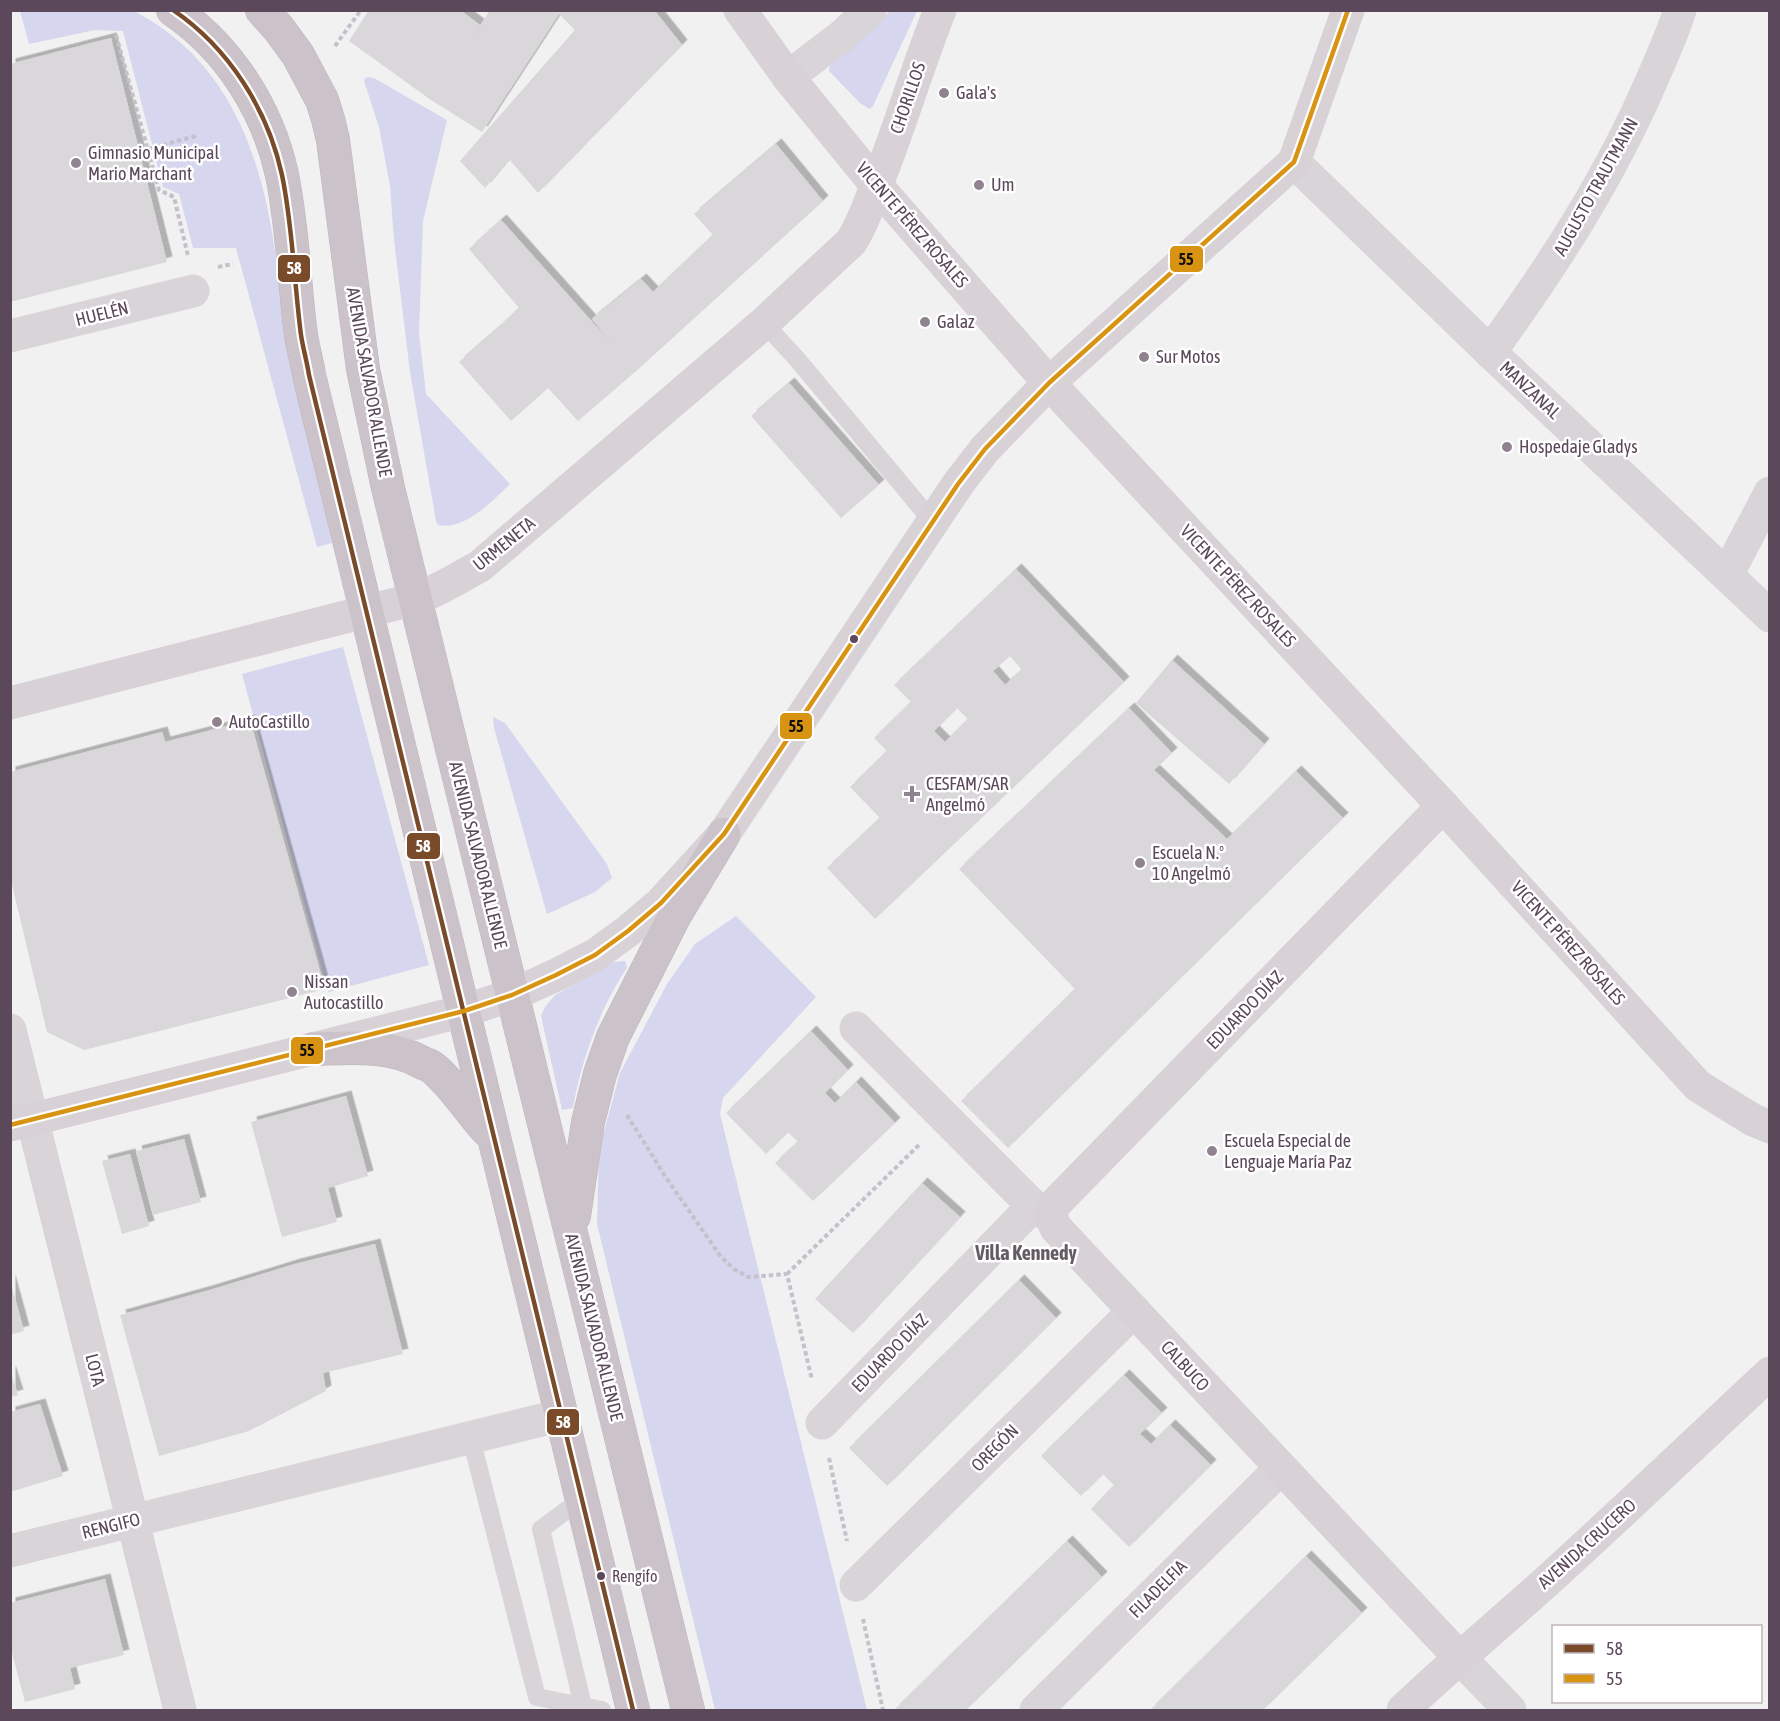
<svg xmlns="http://www.w3.org/2000/svg" width="1780" height="1721" viewBox="0 0 1780 1721" font-family="'Asap Condensed',sans-serif">
	<style>
		.green { fill: #d6d6ef }
		.building { fill: #d9d7d9; fill-rule: evenodd; filter: url(#shadow) }
		.lines { fill: none; stroke-linecap: round; stroke-linejoin: round }
		.highway-casing { stroke: #c0b6be; stroke-width: 34 }
		.path { stroke: #c4c0cc; stroke-width: 4; stroke-dasharray: 4.5 3; stroke-linecap: butt }
		.lane { stroke: #d8d4d8; stroke-width: 18 }
		.street { stroke: #d8d4d8; stroke-width: 33 }
		.secondary { stroke: #d8d2d7; stroke-width: 33 }
		.highway { stroke: #cbc2ca; stroke-width: 33 }
		.bus-1-casing { stroke: #fff; stroke-width: 9 }
		.bus-2-casing { stroke: #fff; stroke-width: 9 }
		.bus-1 { stroke: #7a4b2a; stroke-width: 4.5 }
		.bus-2 { stroke: #d89312; stroke-width: 4.5 }
		.poi-dot { fill: #908390; stroke: #fff; stroke-width: 2 }
		.bus-dot { fill: #5c485b; stroke: #fff; stroke-width: 2 }
		.labels { text-anchor: middle; stroke-width: 5; stroke-linejoin: round; paint-order: stroke }
		.bus-label { font-size: 16px; fill: #5c485b; stroke: #fff; text-anchor: start }
		.poi-label { font-size: 18px; fill: #5c485b; stroke: #fff; text-anchor: start }
		.street-label { font-size: 18px; fill: #5c485b; stroke: #fff }
		.neighbourhood-label { font-size: 20px; font-weight: bold; fill: #645c63; stroke: #fff }
		.line-badge { stroke: #fff; stroke-width: 2 }
		.badge-label { font-size: 16px; text-anchor: middle; font-weight: bold; fill: #fff }
		.pale-badge-label { font-size: 16px; text-anchor: middle; font-weight: bold; fill: #111 }
	</style>
	<defs>
		<filter id="shadow"><feDropShadow dx="5.5" dy="-5.5" stdDeviation="0" flood-color="#0004"/></filter>
	</defs>
	<rect width="100%" height="100%" fill="#f1f1f1"/>
	<g class="green">
		<path d="M20,11H134C236,64 266,169 278,275C282,304 284,333 289,361C293,382 299,403 304,423C313,463 323,503 332,543L317,547L236,248H193L179,194L163,187L123,31L95,30L29,44Z"/>
		<polygon points="890,11 917,11 873,106 870,109 861,104 829,71 830,64"/>
		<path d="M368,77L374,78L447,120L423,221L419,333L426,394L510,484C493,500 465,531 438,525L436,521L410,372L394,240L390,186L379,127L364,81L365,78Z"/>
		<polygon points="343,647 429,965 328,992 242,674"/>
		<polygon points="493,717 505,723 607,864 612,878 595,892 547,914 494,728"/>
		<polygon points="736,916 816,997 723,1098 720,1114 867,1710 715,1710 597,1224 599,1150 620,1073 667,984 695,944"/>
		<path d="M625,961L627,968C601,1005 580,1064 573,1108L562,1110L541,1016L545,1007L555,995L614,962Z"/>
	</g>
	<g class="building">
		<polygon points="369,10 460,10 480,25 471,40 490,10 654,10 682,45 538,193 509,159 485,188 460,161 575,30 559,14 482,132 431,100 349,41"/>
		<polygon points="111,38 167,262 10,302 10,64"/>
		<polygon points="776,144 823,201 636,371 578,421 548,388 511,421 459,362 497,329 519,308 469,249 501,220 612,344 592,319 641,279 653,292 713,235 694,214"/>
		<polygon points="789,383 879,485 841,518 751,416"/>
		<path d="M1016,569L1124,682L875,919L827,868L880,818L850,787L887,751L874,738L911,702L894,685ZM1010,656L1022,670L1005,685L993,671ZM957,708L968,719L945,742L934,731Z"/>
		<polygon points="1172,660 1264,744 1229,784 1136,703"/>
		<polygon points="1129,708 1172,753 1154,770 1227,839 1296,771 1343,818 1008,1148 961,1101 1075,989 959,869"/>
		<polygon points="250,720 325,989 84,1050 47,1032 10,876 10,772 162,732 165,742"/>
		<polygon points="811,1031 848,1070 825,1093 835,1103 856,1082 895,1123 813,1201 775,1163 798,1142 788,1132 766,1154 726,1113"/>
		<polygon points="346,1096 368,1176 328,1188 337,1222 282,1237 251,1122"/>
		<polygon points="184,1139 201,1202 153,1215 136,1151"/>
		<polygon points="130,1154 149,1226 122,1234 102,1161"/>
		<polygon points="922,1183 960,1217 853,1333 815,1299"/>
		<polygon points="375,1244 403,1354 323,1373 326,1391 249,1431 159,1456 120,1315 210,1290 295,1264"/>
		<polygon points="10,1280 24,1331 10,1335"/>
		<polygon points="1019,1280 1056,1318 887,1486 849,1448"/>
		<polygon points="10,1370 18,1395 10,1397"/>
		<polygon points="1124,1375 1162,1413 1140,1434 1151,1444 1170,1425 1211,1465 1129,1547 1091,1509 1114,1485 1103,1474 1081,1496 1041,1456"/>
		<polygon points="40,1404 63,1476 10,1492 10,1412"/>
		<polygon points="1067,1541 1102,1577 966,1710 894,1710"/>
		<polygon points="1306,1556 1362,1613 1263,1710 1150,1710"/>
		<polygon points="105,1579 124,1655 70,1668 75,1689 25,1702 10,1645 10,1603"/>
	</g>
	<g class="lines">
		<defs>
			<g id="highway">
				<path d="M173,10C229,48 268,110 282,175C293,228 294,282 301,335C303,348 307,362 309,375L633,1710"/>
				<polyline points="262,10 279,29 298,55 322,100 328,119 333,140 363,369 388,488 688,1710"/>
				<path d="M313,1049C350,1048 388,1044 421,1062C425,1064 430,1065 433,1068C455,1086 468,1110 487,1130"/>
				<polyline points="574,1216 588,1122 600,1074 613,1037 675,915 724,834"/>
			</g>
		</defs>
		<use href="#highway" class="highway-casing"/>
		<g class="path">
			<polyline points="116,35 159,190 174,197 188,256"/>
			<polyline points="335,46 361,10"/>
			<polyline points="148,149 196,136"/>
			<polyline points="218,267 233,264"/>
			<polyline points="627,1115 665,1176 721,1257 734,1269 748,1277 787,1274 812,1380"/>
			<polyline points="787,1274 920,1144"/>
			<polyline points="829,1458 847,1541"/>
			<polyline points="863,1619 883,1710"/>
		</g>
		<g class="lane">
			<polyline points="764,323 797,359 932,521"/>
			<polyline points="471,1438 537,1697 602,1710"/>
			<polyline points="582,1499 541,1529 583,1706"/>
		</g>
		<g class="street">
			<polyline points="788,77 843,35 870,10"/>
			<polyline points="1294,162 1490,352 1770,616"/>
			<polyline points="10,336 193,291"/>
			<path d="M1490,352C1552,267 1609,179 1651,82C1661,59 1672,35 1680,10"/>
			<polyline points="1727,575 1770,493"/>
			<polyline points="856,1028 1033,1206 1051,1217"/>
			<polyline points="10,1030 180,1710"/>
			<polyline points="822,1423 1033,1206"/>
			<polyline points="10,1551 562,1415"/>
			<polyline points="856,1585 1134,1311"/>
			<polyline points="1460,1658 1510,1710"/>
			<polyline points="1036,1710 1281,1468"/>
		</g>
		<g class="secondary">
			<polyline points="740,10 788,77 877,186 1049,383 1443,806 1698,1086 1753,1120 1770,1127"/>
			<path d="M10,703L415,599C438,591 459,578 480,566L764,323L851,242C863,224 869,204 877,184C900,127 917,68 940,10"/>
			<polyline points="1443,806 1054,1205 1051,1217 1056,1228 1460,1658"/>
			<polyline points="10,1125 464,1011 512,995 556,975 595,955 628,931 661,903 724,834 958,484 985,449 1049,383 1294,162 1348,10"/>
			<path d="M1403,1710C1449,1666 1498,1625 1546,1582C1621,1514 1695,1443 1770,1373"/>
		</g>
		<use href="#highway" class="highway"/>
		<defs>
			<path id="bus-1" d="M173,10C229,48 268,110 282,175C293,228 294,282 301,335C303,348 307,362 309,375L633,1710"/>
			<polyline id="bus-2" points="10,1125 464,1011 512,995 556,975 595,955 628,931 661,903 724,834 958,484 985,449 1049,383 1294,162 1348,10"/>
		</defs>
		<use href="#bus-1" class="bus-1-casing"/>
		<use href="#bus-2" class="bus-2-casing"/>
		<use href="#bus-1" class="bus-1"/>
		<use href="#bus-2" class="bus-2"/>
	</g>
	<g class="poi-dot">
		<circle cx="944" cy="93" r="6"/>
		<circle cx="76" cy="163" r="6"/>
		<circle cx="979" cy="185" r="6"/>
		<circle cx="925" cy="322" r="6"/>
		<circle cx="1144" cy="357" r="6"/>
		<circle cx="1507" cy="447" r="6"/>
		<circle cx="217" cy="722" r="6"/>
		<path d="M909 785h6v6h6v6h-6v6h-6v-6h-6v-6h6z"/>
		<circle cx="1140" cy="863" r="6"/>
		<circle cx="292" cy="992" r="6"/>
		<circle cx="1212" cy="1151" r="6"/>
	</g>
	<g class="bus-dot">
		<circle cx="854" cy="639" r="5"/>
		<circle cx="601" cy="1576" r="5"/>
	</g>
	<g class="labels">
		<g class="bus-label">
			<text x="612" y="1582">Rengifo</text>
		</g>
		<g class="poi-label">
			<text x="956" y="99">Gala's</text>
			<text x="88" y="159">Gimnasio Municipal<tspan x="88" dy="21">Mario Marchant</tspan></text>
			<text x="991" y="191">Um</text>
			<text x="937" y="328">Galaz</text>
			<text x="1156" y="363">Sur Motos</text>
			<text x="1519" y="453">Hospedaje Gladys</text>
			<text x="229" y="728">AutoCastillo</text>
			<text x="926" y="790">CESFAM/SAR<tspan x="926" dy="21">Angelmó</tspan></text>
			<text x="1152" y="859">Escuela N.º<tspan x="1152" dy="21">10 Angelmó</tspan></text>
			<text x="304" y="988">Nissan<tspan x="304" dy="21">Autocastillo</tspan></text>
			<text x="1224" y="1147">Escuela Especial de<tspan x="1224" dy="21">Lenguaje María Paz</tspan></text>
		</g>
		<g class="street-label">
			<text transform="translate(908 98) rotate(-71)" y="6">CHORILLOS</text>
			<text transform="translate(1596 187) rotate(-61)" y="6">AUGUSTO TRAUTMANN</text>
			<text transform="translate(912 225) rotate(49)" y="6">VICENTE PÉREZ ROSALES</text>
			<text transform="translate(102 314) rotate(-14)" y="6">HUELÉN</text>
			<text transform="translate(369 382) rotate(80)" y="6">AVENIDA SALVADOR ALLENDE</text>
			<text transform="translate(1530 390) rotate(43)" y="6">MANZANAL</text>
			<text transform="translate(504 544) rotate(-39)" y="6">URMENETA</text>
			<text transform="translate(1238 586) rotate(47)" y="6">VICENTE PÉREZ ROSALES</text>
			<text transform="translate(478 855) rotate(76)" y="6">AVENIDA SALVADOR ALLENDE</text>
			<text transform="translate(1568 943) rotate(48)" y="6">VICENTE PÉREZ ROSALES</text>
			<text transform="translate(1245 1010) rotate(-46)" y="6">EDUARDO DÍAZ</text>
			<text transform="translate(594 1327) rotate(76)" y="6">AVENIDA SALVADOR ALLENDE</text>
			<text transform="translate(890 1353) rotate(-46)" y="6">EDUARDO DÍAZ</text>
			<text transform="translate(1185 1366) rotate(47)" y="6">CALBUCO</text>
			<text transform="translate(95 1370) rotate(76)" y="6">LOTA</text>
			<text transform="translate(995 1448) rotate(-45)" y="6">OREGÓN</text>
			<text transform="translate(111 1526) rotate(-14)" y="6">RENGIFO</text>
			<text transform="translate(1587 1544) rotate(-42)" y="6">AVENIDA CRUCERO</text>
			<text transform="translate(1158 1589) rotate(-45)" y="6">FILADELFIA</text>
		</g>
		<g class="neighbourhood-label">
			<text x="1026" y="1260">Villa Kennedy</text>
		</g>
	</g>
	<g class="line-badge">
		<rect x="1169" y="245" width="35" height="28" rx="6" fill="#d89312"/>
		<rect x="277" y="254" width="34" height="29" rx="6" fill="#7a4b2a"/>
		<rect x="779" y="712" width="34" height="28" rx="6" fill="#d89312"/>
		<rect x="406" y="832" width="35" height="28" rx="6" fill="#7a4b2a"/>
		<rect x="290" y="1036" width="34" height="29" rx="6" fill="#d89312"/>
		<rect x="546" y="1408" width="34" height="28" rx="6" fill="#7a4b2a"/>
	</g>
	<g class="badge-label">
		<text x="294" y="274">58</text>
		<text x="423" y="852">58</text>
		<text x="563" y="1428">58</text>
	</g>
	<g class="pale-badge-label">
		<text x="1186" y="265">55</text>
		<text x="796" y="732">55</text>
		<text x="307" y="1056">55</text>
	</g>
	<rect width="1780" height="1721" fill="none" stroke="#5c485b" stroke-width="24"/>
	<rect x="1552" y="1625" width="210" height="78" fill="#ffffff" stroke="#beb6bd" stroke-width="1.5"/>
	<rect x="1564" y="1644" width="30" height="9" fill="#7a4b2a" stroke="#beb6bd" stroke-width="1.5"/>
	<text x="1606" y="1655" font-size="18" fill="#5c485b">58</text>
	<rect x="1564" y="1674" width="30" height="9" fill="#d89312" stroke="#beb6bd" stroke-width="1.5"/>
	<text x="1606" y="1685" font-size="18" fill="#5c485b">55</text>
</svg>
